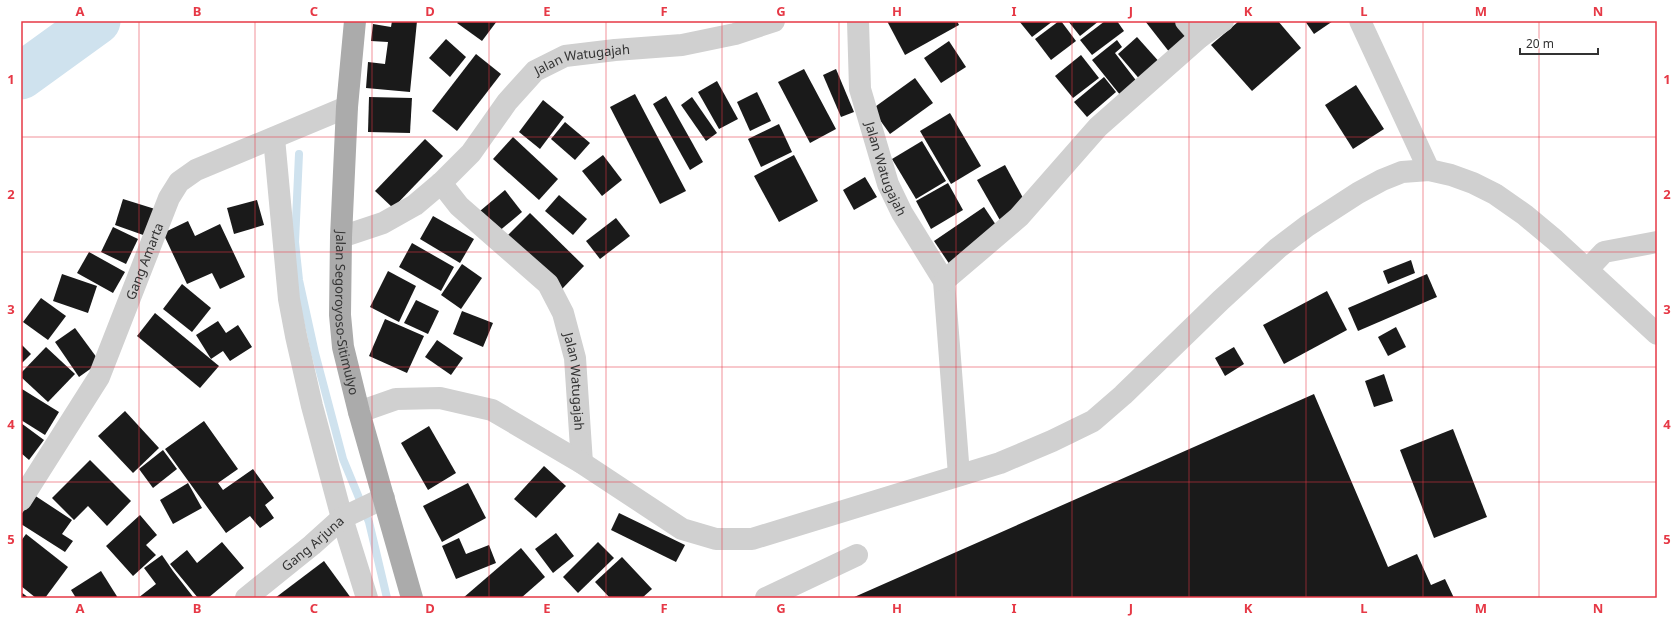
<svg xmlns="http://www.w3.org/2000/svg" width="1678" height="619" viewBox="0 0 1678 619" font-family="'Noto Sans',sans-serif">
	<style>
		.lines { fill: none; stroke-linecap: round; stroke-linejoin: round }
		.stream { stroke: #cfe2ee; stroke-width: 8 }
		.river { stroke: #cfe2ee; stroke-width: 47 }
		.building { fill: #1a1a1a }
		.minor { stroke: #d0d0d0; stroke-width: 22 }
		.major { stroke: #ababab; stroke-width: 22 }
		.grid { fill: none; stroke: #e63946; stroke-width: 1; stroke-opacity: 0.55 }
		.labels { text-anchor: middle; stroke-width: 4; stroke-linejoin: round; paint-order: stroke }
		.street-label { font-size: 13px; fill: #333; stroke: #fff }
		.neatline { fill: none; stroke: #e63946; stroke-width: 1.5 }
		.grid-label { font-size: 13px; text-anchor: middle; font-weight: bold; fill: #e63946 }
	</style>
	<rect width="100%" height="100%" fill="#fff"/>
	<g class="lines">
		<polyline class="stream" points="299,154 295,242 299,280 315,353 343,459 369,522 387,598"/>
		<polyline class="river" points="21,76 97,21"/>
	</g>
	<g class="building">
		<polygon points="392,21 417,21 410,92 366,88 368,62 385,64 388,42 371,41 373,24 391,27"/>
		<polygon points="459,21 497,21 482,41 457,23"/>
		<polygon points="887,21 957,21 959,25 905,55"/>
		<polygon points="1019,21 1053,21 1032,37"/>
		<polygon points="1059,21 1061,21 1076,41 1051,60 1035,39"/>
		<polygon points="1068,21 1099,21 1080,36"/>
		<polygon points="1105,21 1117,21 1124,31 1092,55 1080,40"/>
		<polygon points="1145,21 1178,21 1190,36 1170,53"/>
		<polygon points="1239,21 1278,21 1301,48 1252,91 1211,45"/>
		<polygon points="1305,21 1333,21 1314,34"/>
		<polygon points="1137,37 1162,65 1142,82 1118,54"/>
		<polygon points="446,39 466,57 450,77 429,58"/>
		<polygon points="1117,40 1122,47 1115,53 1138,83 1121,96 1092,60"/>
		<polygon points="949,41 966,67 941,83 924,58"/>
		<polygon points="476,54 501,74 457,131 432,111"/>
		<polygon points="1081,55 1099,78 1073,98 1055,76"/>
		<polygon points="804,69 836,129 810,143 778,82"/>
		<polygon points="836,69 854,112 841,117 823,75"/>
		<polygon points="1104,77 1116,92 1087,117 1074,102"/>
		<polygon points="915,78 933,103 890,134 872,109"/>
		<polygon points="717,81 738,119 719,129 698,92"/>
		<polygon points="1356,85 1384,129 1353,149 1325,105"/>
		<polygon points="757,92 771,121 750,131 737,102"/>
		<polygon points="635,94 686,191 660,204 610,107"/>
		<polygon points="666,96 703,162 690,170 653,104"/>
		<polygon points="369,97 412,98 410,133 368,132"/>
		<polygon points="692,97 717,133 706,141 681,105"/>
		<polygon points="543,100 564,117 540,149 519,132"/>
		<polygon points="950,113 981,166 951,184 920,131"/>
		<polygon points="565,122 590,143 575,160 551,139"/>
		<polygon points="779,124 792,152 761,167 748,139"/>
		<polygon points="513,137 558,179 539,200 493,159"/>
		<polygon points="425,139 443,156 393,208 375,191"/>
		<polygon points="922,141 946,181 916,199 892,159"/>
		<polygon points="603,155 622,180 602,196 582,171"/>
		<polygon points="794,155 818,201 779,222 754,176"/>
		<polygon points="1005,165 1028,207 1001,222 977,180"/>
		<polygon points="865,177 877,197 854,210 843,190"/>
		<polygon points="948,183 963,210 931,229 916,201"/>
		<polygon points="505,190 522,212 498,232 480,211"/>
		<polygon points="559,195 587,219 573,235 545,211"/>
		<polygon points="123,199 155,209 146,236 115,225"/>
		<polygon points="257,200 264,225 234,234 227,208"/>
		<polygon points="984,207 1000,231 950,265 934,241"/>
		<polygon points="530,213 584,266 562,289 508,235"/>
		<polygon points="433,216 474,239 460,263 420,239"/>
		<polygon points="616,218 630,236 600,259 586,241"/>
		<polygon points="188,221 195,236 220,224 245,277 220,289 212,273 187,284 163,233"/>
		<polygon points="113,227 138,239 126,264 101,252"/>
		<polygon points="412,243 454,267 441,291 399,267"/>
		<polygon points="89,252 125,272 113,293 77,273"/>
		<polygon points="1411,260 1415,273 1388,284 1383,271"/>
		<polygon points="462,264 482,278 461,309 441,295"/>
		<polygon points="388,271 416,286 399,322 370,307"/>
		<polygon points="62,274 97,286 88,313 53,301"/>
		<polygon points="1427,274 1437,297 1358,331 1348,308"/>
		<polygon points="182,284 211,308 192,332 163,309"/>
		<polygon points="1327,291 1347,330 1284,364 1263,325"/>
		<polygon points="41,298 66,316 48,340 23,322"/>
		<polygon points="416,300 439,311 428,334 404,323"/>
		<polygon points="462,311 493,323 483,347 453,334"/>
		<polygon points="155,313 219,366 200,388 137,336"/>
		<polygon points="385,319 424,336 407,373 369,356"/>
		<polygon points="218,321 226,333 238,325 252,347 230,361 223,351 211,359 196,335"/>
		<polygon points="1396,327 1406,347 1388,356 1378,337"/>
		<polygon points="75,328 100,362 79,377 55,342"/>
		<polygon points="437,340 463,358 451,375 425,357"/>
		<polygon points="21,344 31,354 21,364"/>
		<polygon points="46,347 75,374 48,402 21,377 21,373"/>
		<polygon points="1234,347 1244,364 1225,376 1215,358"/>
		<polygon points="1384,374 1393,401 1374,407 1365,381"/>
		<polygon points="22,389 59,412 45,435 21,420 21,391"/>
		<polygon points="1314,394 1388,567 1417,554 1431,585 1445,579 1454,598 852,598"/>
		<polygon points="125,411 159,448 133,473 98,436"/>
		<polygon points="204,421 238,469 218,483 223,490 253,469 274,498 265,505 274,518 260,528 250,516 226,533 165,449"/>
		<polygon points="21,423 44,440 29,460 21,453"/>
		<polygon points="429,426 456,473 428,490 401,443"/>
		<polygon points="1453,429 1487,517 1434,538 1400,450"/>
		<polygon points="163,450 177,469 153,488 139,469"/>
		<polygon points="90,460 131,501 107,526 88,506 74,520 52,498"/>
		<polygon points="544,466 566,486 536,518 514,499"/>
		<polygon points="188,483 202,508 173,524 160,500"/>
		<polygon points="468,483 486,518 442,542 423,506"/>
		<polygon points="34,495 72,520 62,534 73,541 65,552 21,524 21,515"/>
		<polygon points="619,513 685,545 676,562 611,530"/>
		<polygon points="140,515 157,535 146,545 156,555 133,576 106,546"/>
		<polygon points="556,533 574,556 553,573 535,549"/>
		<polygon points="26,534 68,567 45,598 36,598 21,586 21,541"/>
		<polygon points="459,538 466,554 489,545 496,563 456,579 442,546"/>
		<polygon points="222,542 244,568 208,598 198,598 170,564 187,550 197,563"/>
		<polygon points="598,542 614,558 578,593 563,577"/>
		<polygon points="521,548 545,577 521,598 463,598"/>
		<polygon points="162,555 173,571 194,598 138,598 156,584 144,568"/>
		<polygon points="622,557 652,589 642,598 610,598 595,582"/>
		<polygon points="324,561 351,598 275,598"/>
		<polygon points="101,571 118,598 76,598 71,590"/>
		<polygon points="21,592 29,598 21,598"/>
	</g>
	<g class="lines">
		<g class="minor">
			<path id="s1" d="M858,21L860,89L888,184L902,213L944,281L959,475"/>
			<polyline points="1186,21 1200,37 1223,21"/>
			<polyline points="1360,21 1429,170"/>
			<polyline points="274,138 289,299 296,336 312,406 342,518 367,598"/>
			<path id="s2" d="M441,183L459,206L548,284L563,313L575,358L582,463"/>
			<path id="s3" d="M341,237L383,223L415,205L441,183L471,153L507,102L535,71L565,56L615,50L682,45L735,34L774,21"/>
			<polyline points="1588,269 1604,252 1657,242"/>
			<polyline points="944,281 1019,217 1098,127 1200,37"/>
			<polyline points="359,412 396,399 440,398 492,410 582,463 682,529 716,539 752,539 1000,463 1052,441 1093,421 1123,395 1221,300 1278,248 1307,226 1358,193 1382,180 1402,172 1429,170 1451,175 1473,183 1495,194 1525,215 1555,240 1657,334"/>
			<path id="s4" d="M21,500L99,377L169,198L179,182L196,170L347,107"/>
			<path id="s5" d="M246,598L312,545L342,518L384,498"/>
			<polyline points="766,598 857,555"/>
		</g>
		<path class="major" id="s6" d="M355,21L347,107L341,237L340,315L343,347L359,412L412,598"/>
	</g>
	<path class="grid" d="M139,21V598M255,21V598M372,21V598M489,21V598M606,21V598M722,21V598M839,21V598M956,21V598M1072,21V598M1189,21V598M1306,21V598M1423,21V598M1539,21V598M21,137H1657M21,252H1657M21,367H1657M21,482H1657"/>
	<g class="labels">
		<g class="street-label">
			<text dy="5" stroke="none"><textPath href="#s3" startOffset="311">Jalan Watugajah</textPath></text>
			<text dy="5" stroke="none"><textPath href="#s1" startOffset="152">Jalan Watugajah</textPath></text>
			<text dy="5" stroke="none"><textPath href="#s4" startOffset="270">Gang Amarta</textPath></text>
			<text dy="5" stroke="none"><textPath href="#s6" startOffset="293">Jalan Segoroyoso-Sitimulyo</textPath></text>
			<text dy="5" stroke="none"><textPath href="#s2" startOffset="250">Jalan Watugajah</textPath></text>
			<text dy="5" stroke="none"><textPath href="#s5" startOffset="86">Gang Arjuna</textPath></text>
		</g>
	</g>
	<rect width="1678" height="619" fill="none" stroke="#ffffff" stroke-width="44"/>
	<path d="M1520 48v6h78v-6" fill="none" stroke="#333333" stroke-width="2"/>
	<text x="1526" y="48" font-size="12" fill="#333333" stroke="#ffffff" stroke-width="3" paint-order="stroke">20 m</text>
	<rect x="22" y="22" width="1634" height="575" class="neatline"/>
	<g class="grid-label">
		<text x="80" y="16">A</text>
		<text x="197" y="16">B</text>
		<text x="314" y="16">C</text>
		<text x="430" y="16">D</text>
		<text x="547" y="16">E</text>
		<text x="664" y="16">F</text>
		<text x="781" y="16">G</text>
		<text x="897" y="16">H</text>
		<text x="1014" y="16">I</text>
		<text x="1131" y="16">J</text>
		<text x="1248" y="16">K</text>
		<text x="1364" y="16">L</text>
		<text x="1481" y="16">M</text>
		<text x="1598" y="16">N</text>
		<text x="11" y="84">1</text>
		<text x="1667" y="84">1</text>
		<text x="11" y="199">2</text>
		<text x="1667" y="199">2</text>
		<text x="11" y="314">3</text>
		<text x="1667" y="314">3</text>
		<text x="11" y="429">4</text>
		<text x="1667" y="429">4</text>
		<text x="11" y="544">5</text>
		<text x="1667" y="544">5</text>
		<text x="80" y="613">A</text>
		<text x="197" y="613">B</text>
		<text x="314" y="613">C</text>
		<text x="430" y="613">D</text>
		<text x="547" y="613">E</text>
		<text x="664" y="613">F</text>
		<text x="781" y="613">G</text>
		<text x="897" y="613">H</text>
		<text x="1014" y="613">I</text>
		<text x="1131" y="613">J</text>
		<text x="1248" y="613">K</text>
		<text x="1364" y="613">L</text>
		<text x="1481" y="613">M</text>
		<text x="1598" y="613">N</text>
	</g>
</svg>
